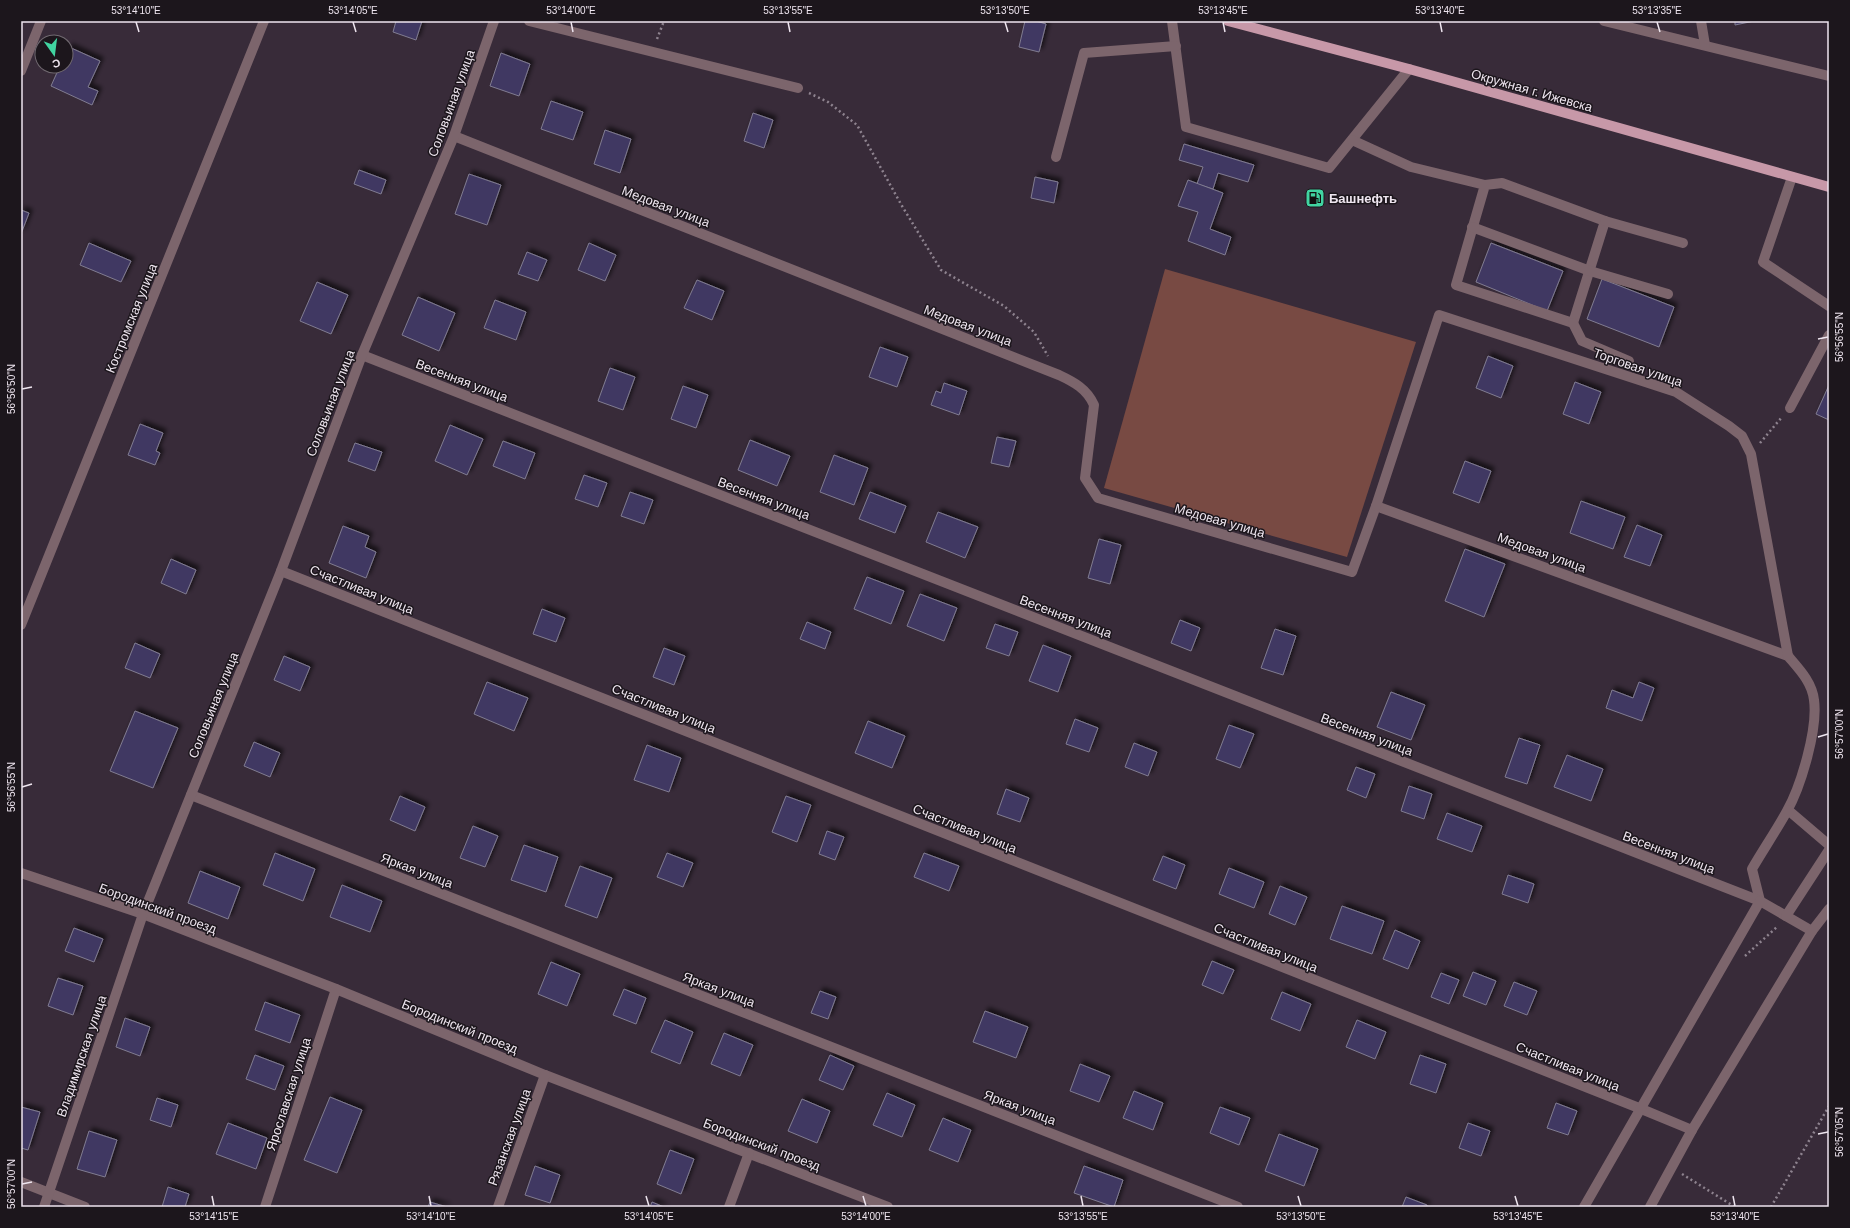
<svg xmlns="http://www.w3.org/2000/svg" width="1850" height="1228" viewBox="0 0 1850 1228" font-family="Arial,sans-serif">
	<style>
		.green { fill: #784a43 }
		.building { fill: #413862; stroke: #807c91; filter: url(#shadow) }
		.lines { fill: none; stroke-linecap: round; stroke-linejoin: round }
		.path { stroke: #8e838f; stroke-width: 2.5; stroke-dasharray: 2 3; stroke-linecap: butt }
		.minor { stroke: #7c656c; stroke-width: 10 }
		.major { stroke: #c798a8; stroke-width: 10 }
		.ticks { fill: none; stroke: #eee5ef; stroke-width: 1.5 }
		.labels { text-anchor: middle; stroke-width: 3; stroke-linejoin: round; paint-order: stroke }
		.street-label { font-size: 13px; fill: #eee5ef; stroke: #1c161c }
		.poi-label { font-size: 13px; font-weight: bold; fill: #eee5ef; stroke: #1c161c; text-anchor: start }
		.neatline { fill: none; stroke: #eee5ef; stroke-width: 1.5 }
		.ticks-label { font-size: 10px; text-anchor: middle; fill: #eee5ef }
	</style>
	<defs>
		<filter id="shadow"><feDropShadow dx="3.5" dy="-3.5" stdDeviation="2" flood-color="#0009"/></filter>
	</defs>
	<rect width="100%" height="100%" fill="#382b39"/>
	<polygon class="green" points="1165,269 1416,342 1347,557 1104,488"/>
	<g class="building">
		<polygon points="396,21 422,21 416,40 393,32"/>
		<polygon points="1025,21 1036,21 1046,24 1039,52 1019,47"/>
		<polygon points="1735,21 1754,21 1735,25"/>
		<polygon points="69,47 100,61 88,87 98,91 92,105 51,86 60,66 66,66 66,52"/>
		<polygon points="501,53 530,64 519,96 490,86"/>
		<polygon points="551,101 583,112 573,140 541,129"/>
		<polygon points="753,113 773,120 764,148 744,141"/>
		<polygon points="605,130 631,139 620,173 594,164"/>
		<polygon points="1184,144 1254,165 1248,182 1218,173 1213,189 1197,184 1203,167 1179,160"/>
		<polygon points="359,170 386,180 381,194 354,184"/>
		<polygon points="469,174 501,185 487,225 455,214"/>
		<polygon points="1035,177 1058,182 1054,203 1031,198"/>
		<polygon points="1188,180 1223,193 1210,229 1231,237 1225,255 1188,241 1198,212 1178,206"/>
		<polygon points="21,210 29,213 21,234"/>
		<polygon points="89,243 131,261 121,282 80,265"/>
		<polygon points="589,243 616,255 605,281 578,270"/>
		<polygon points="1491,243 1563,271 1547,311 1476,282"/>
		<polygon points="527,252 547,260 538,281 518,274"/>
		<polygon points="1602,279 1674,307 1659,347 1587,319"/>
		<polygon points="697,280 724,291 712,320 684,308"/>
		<polygon points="317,282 348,295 331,334 300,321"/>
		<polygon points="418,297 455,313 439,351 402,335"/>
		<polygon points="495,300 526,312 516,340 484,328"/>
		<polygon points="880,347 908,357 897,387 869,377"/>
		<polygon points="1488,356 1513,366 1501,398 1476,388"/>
		<polygon points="610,368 635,377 623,410 598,401"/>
		<polygon points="1575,382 1601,392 1589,424 1563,414"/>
		<polygon points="944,383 967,391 959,415 931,405 936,391 941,393"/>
		<polygon points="1829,385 1829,420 1816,414"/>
		<polygon points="683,386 708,395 696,428 671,419"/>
		<polygon points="140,424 163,433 156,451 160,453 155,465 128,455"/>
		<polygon points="450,425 483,439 467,475 435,461"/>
		<polygon points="997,437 1016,441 1009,467 991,463"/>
		<polygon points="750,440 790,456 777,486 738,470"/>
		<polygon points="503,441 535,453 525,479 493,466"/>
		<polygon points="355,443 382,452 375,471 348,461"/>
		<polygon points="834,455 868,468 854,505 820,492"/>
		<polygon points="1465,461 1491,471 1479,503 1453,493"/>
		<polygon points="584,475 607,483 598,507 575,499"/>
		<polygon points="630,492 653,500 644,524 621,516"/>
		<polygon points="870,492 906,506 895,533 859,519"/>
		<polygon points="1581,501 1625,517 1613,549 1570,533"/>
		<polygon points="938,512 978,527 965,558 926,542"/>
		<polygon points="1637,525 1662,535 1650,566 1624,557"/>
		<polygon points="343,526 369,536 365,547 376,552 366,578 329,563"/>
		<polygon points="1099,539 1121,545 1110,584 1088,578"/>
		<polygon points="1465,549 1505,564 1484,617 1445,601"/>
		<polygon points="171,559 196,570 186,594 161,583"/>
		<polygon points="867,577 904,591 891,624 854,609"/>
		<polygon points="920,594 957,608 944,641 907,626"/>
		<polygon points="542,609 565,618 556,642 533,634"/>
		<polygon points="1180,620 1200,628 1191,651 1171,643"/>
		<polygon points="807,622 831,632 825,649 800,639"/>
		<polygon points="995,624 1018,632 1009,656 986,648"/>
		<polygon points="1275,629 1296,636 1283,675 1261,668"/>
		<polygon points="135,643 160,654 150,678 125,668"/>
		<polygon points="1043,645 1071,656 1058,692 1029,681"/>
		<polygon points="664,648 685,656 674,685 653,677"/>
		<polygon points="284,656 310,667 300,691 274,680"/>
		<polygon points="487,682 528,698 514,731 474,714"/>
		<polygon points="1639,682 1654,688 1642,721 1606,708 1612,690 1633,698"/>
		<polygon points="1391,692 1425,705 1411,740 1377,727"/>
		<polygon points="135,711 178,728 153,788 110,771"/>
		<polygon points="1075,719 1098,728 1089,752 1066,744"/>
		<polygon points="868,721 905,736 892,768 855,753"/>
		<polygon points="1229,725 1254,734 1240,768 1216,759"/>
		<polygon points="1519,738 1540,745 1527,784 1505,777"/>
		<polygon points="254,742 280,753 270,777 244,766"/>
		<polygon points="1134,743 1157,752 1148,776 1125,767"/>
		<polygon points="647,745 681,758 669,792 634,780"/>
		<polygon points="1567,755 1603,769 1591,801 1554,787"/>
		<polygon points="1356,767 1375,774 1366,798 1347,790"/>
		<polygon points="1409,786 1432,794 1424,819 1401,811"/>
		<polygon points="1006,789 1029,798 1020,822 997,814"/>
		<polygon points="400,796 425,807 415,831 390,820"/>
		<polygon points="786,796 811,805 797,842 772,832"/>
		<polygon points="1447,813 1482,826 1472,852 1437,839"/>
		<polygon points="473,826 498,836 485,867 460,858"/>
		<polygon points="827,831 844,837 835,860 819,854"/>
		<polygon points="524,845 558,857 546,892 511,880"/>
		<polygon points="275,853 315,869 303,901 263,885"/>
		<polygon points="667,853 693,863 683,887 657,877"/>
		<polygon points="924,853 959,866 949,891 914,877"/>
		<polygon points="1163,856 1185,865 1176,889 1153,880"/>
		<polygon points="580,866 612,878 597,918 565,906"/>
		<polygon points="1229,868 1264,882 1254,908 1219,894"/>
		<polygon points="200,871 240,887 228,919 188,903"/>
		<polygon points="1508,875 1534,884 1528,903 1502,894"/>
		<polygon points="342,885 382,901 370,932 330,917"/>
		<polygon points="1280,886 1307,897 1295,925 1269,914"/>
		<polygon points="1342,906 1384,921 1372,954 1330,939"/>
		<polygon points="74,928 103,939 94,962 65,951"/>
		<polygon points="1395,930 1420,941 1408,969 1383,959"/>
		<polygon points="1212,961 1234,970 1223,994 1202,985"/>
		<polygon points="551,962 580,974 567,1006 538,994"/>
		<polygon points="1473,972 1496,981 1486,1005 1463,996"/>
		<polygon points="1441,973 1459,980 1449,1004 1431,997"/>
		<polygon points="58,978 83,986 73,1015 48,1006"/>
		<polygon points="1514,982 1537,991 1527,1015 1504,1006"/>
		<polygon points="624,989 646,998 636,1024 613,1015"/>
		<polygon points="820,991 836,997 828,1019 811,1013"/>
		<polygon points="1282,992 1311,1004 1300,1031 1271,1019"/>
		<polygon points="265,1002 300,1015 290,1043 255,1030"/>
		<polygon points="985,1011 1028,1027 1016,1058 973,1042"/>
		<polygon points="125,1018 150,1027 140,1056 116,1047"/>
		<polygon points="665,1020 693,1032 680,1064 651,1052"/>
		<polygon points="1357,1020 1386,1032 1375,1059 1346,1047"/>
		<polygon points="724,1033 753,1045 740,1076 711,1064"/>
		<polygon points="255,1055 284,1066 275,1090 246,1079"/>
		<polygon points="830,1055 854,1066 843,1090 819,1080"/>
		<polygon points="1420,1055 1446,1064 1436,1093 1410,1084"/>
		<polygon points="1080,1064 1110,1076 1099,1102 1070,1091"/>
		<polygon points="1134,1091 1163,1103 1153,1130 1123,1118"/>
		<polygon points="887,1093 915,1105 902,1137 873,1125"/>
		<polygon points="330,1097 362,1110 337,1173 304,1160"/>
		<polygon points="157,1098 178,1105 171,1127 150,1120"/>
		<polygon points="802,1099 830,1111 817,1143 788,1131"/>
		<polygon points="1556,1103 1577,1111 1568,1135 1547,1128"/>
		<polygon points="21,1107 40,1112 28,1150 21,1148"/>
		<polygon points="1220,1107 1250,1118 1239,1145 1210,1133"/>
		<polygon points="943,1118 971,1130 958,1162 929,1150"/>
		<polygon points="228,1123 267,1138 256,1169 216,1154"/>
		<polygon points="1468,1123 1490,1131 1481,1156 1459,1148"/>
		<polygon points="89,1131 117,1140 105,1177 77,1169"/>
		<polygon points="1279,1134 1318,1149 1304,1186 1265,1171"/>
		<polygon points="670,1150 694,1159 681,1194 657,1184"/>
		<polygon points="535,1166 560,1175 550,1203 525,1195"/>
		<polygon points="1084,1166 1123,1180 1114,1207 1074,1193"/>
		<polygon points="168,1187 189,1194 185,1207 162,1207"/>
		<polygon points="1406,1197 1427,1205 1427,1207 1402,1207"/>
		<polygon points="430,1202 447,1207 428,1207"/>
		<polygon points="652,1202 664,1207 650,1207"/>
	</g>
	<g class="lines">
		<g class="path">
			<polyline points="657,39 664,21"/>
			<polyline points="809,93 828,102 857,125 902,206 941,270 1004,306 1034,332 1048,356"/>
			<polyline points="1760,443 1782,417"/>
			<polyline points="1745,956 1778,926"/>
			<polyline points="1682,1174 1735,1207"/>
			<polyline points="1771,1207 1829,1106"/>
		</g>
		<g class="minor">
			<polyline points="529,21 798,88"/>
			<polyline points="1172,21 1186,127 1329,168 1409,69"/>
			<polyline points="1604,21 1829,76"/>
			<polyline points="1701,21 1705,45"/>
			<polyline points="21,71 41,21"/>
			<path d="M454,136L1059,375C1074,382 1087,389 1094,405L1085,478L1098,498L1352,572L1376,506L1788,656C1799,669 1812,682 1814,700C1818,729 1801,786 1787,811C1776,831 1763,850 1752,869L1760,901"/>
			<polyline points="1352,140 1411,167 1485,185 1456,285 1573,323 1605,221 1502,183 1485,185"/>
			<polyline points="1056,157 1084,53 1176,46"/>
			<polyline points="1792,177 1763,262 1829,306"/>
			<polyline points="1605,221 1683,243"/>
			<polyline points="1472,227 1590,271 1668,294"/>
			<polyline points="1573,323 1582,341 1629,361"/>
			<polyline points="362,355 1760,901 1812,931"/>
			<polyline points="1790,408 1829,335"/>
			<polyline points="1376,506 1439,315 1676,392 1729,426 1742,436 1751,454 1788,656"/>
			<polyline points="281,571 1639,1108 1692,1130"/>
			<polyline points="21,625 264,21"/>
			<polyline points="191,795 1238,1207"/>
			<polyline points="1788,810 1829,845"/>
			<polyline points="21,873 143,914 336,989 545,1075 888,1207"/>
			<polyline points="1786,916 1829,850"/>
			<polyline points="21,1182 85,1207"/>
			<polyline points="44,1207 143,914 281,571 362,355 454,136 494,21"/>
			<polyline points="265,1207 336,989"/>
			<polyline points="498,1207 545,1075"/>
			<polyline points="729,1207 749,1153"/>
			<polyline points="1584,1207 1760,901"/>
			<polyline points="1650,1207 1692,1130 1812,931 1829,909"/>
		</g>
		<polyline class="major" points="1228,21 1409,69 1829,187"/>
	</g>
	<path class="ticks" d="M136,22L139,32M353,22L356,32M571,22L573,32M788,22L790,32M1005,22L1008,32M1223,22L1225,32M1440,22L1442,32M1657,22L1660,32M1818,339L1828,337M22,389L32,387M1818,737L1828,734M22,787L32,784M1818,1134L1828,1132M22,1184L32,1182M212,1196L214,1206M429,1196L431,1206M646,1196L649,1206M863,1196L866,1206M1081,1196L1083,1206M1298,1196L1301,1206M1515,1196L1518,1206M1733,1196L1735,1206"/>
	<defs>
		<symbol id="fuel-square" viewBox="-11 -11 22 22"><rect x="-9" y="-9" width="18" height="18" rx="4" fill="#41d4a1" stroke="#1c161c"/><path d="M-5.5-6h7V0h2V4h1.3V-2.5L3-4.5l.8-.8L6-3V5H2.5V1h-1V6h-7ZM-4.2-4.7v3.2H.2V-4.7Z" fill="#111"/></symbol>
	</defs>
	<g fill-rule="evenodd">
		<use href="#fuel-square" x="1304" y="187" width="22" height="22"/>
	</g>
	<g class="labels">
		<g class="street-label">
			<text transform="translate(1532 90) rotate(16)" y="5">Окружная г. Ижевска</text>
			<text transform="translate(451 103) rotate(-70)" y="5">Соловьиная улица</text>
			<text transform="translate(666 206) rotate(21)" y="5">Медовая улица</text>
			<text transform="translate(131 318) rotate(-68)" y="5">Костромская улица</text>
			<text transform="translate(968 325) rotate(21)" y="5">Медовая улица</text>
			<text transform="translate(1638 367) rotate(19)" y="5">Торговая улица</text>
			<text transform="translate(462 380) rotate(21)" y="5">Весенняя улица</text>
			<text transform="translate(330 403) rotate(-69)" y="5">Соловьиная улица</text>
			<text transform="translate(764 498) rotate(21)" y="5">Весенняя улица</text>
			<text transform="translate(1220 520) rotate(16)" y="5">Медовая улица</text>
			<text transform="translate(1542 552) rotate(20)" y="5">Медовая улица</text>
			<text transform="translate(362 589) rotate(22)" y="5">Счастливая улица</text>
			<text transform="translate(1066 616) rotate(21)" y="5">Весенняя улица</text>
			<text transform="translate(213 705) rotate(-68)" y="5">Соловьиная улица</text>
			<text transform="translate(664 708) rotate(22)" y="5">Счастливая улица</text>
			<text transform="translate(1367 734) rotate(21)" y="5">Весенняя улица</text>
			<text transform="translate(965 828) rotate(22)" y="5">Счастливая улица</text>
			<text transform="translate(1669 852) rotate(21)" y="5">Весенняя улица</text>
			<text transform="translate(417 870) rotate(21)" y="5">Яркая улица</text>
			<text transform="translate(158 908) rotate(20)" y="5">Бородинский проезд</text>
			<text transform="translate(1266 947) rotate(22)" y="5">Счастливая улица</text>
			<text transform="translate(719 989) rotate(21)" y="5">Яркая улица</text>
			<text transform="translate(460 1026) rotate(22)" y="5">Бородинский проезд</text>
			<text transform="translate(81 1056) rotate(-71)" y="5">Владимирская улица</text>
			<text transform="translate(1568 1066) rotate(22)" y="5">Счастливая улица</text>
			<text transform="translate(288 1094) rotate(-72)" y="5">Ярославская улица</text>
			<text transform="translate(1020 1107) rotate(21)" y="5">Яркая улица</text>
			<text transform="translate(509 1137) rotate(-70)" y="5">Рязанская улица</text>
			<text transform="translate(762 1144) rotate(21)" y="5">Бородинский проезд</text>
		</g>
		<g class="poi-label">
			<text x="1329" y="203">Башнефть</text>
		</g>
	</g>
	<rect width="1850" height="1228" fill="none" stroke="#1c161c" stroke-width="44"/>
	<g transform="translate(54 54) rotate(166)"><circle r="19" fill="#1c161c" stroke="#706970"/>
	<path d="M0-3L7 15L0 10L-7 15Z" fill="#41d4a1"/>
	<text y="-6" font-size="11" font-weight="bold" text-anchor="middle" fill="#eee5ef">С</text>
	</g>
	<rect x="22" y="22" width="1806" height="1184" class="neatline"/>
	<g class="ticks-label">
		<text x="136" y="14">53°14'10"E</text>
		<text x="353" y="14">53°14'05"E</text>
		<text x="571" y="14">53°14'00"E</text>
		<text x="788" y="14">53°13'55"E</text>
		<text x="1005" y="14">53°13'50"E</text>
		<text x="1223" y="14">53°13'45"E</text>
		<text x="1440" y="14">53°13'40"E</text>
		<text x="1657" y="14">53°13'35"E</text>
		<text transform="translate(1839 337) rotate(-90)" y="4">56°56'55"N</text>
		<text transform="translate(11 389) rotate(-90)" y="4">56°56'50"N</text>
		<text transform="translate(1839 734) rotate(-90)" y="4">56°57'00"N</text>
		<text transform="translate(11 787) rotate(-90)" y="4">56°56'55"N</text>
		<text transform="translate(1839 1132) rotate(-90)" y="4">56°57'05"N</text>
		<text transform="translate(11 1184) rotate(-90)" y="4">56°57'00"N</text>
		<text x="214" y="1220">53°14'15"E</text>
		<text x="431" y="1220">53°14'10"E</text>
		<text x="649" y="1220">53°14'05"E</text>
		<text x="866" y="1220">53°14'00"E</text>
		<text x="1083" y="1220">53°13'55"E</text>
		<text x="1301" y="1220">53°13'50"E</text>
		<text x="1518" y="1220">53°13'45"E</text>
		<text x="1735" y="1220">53°13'40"E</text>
	</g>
</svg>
